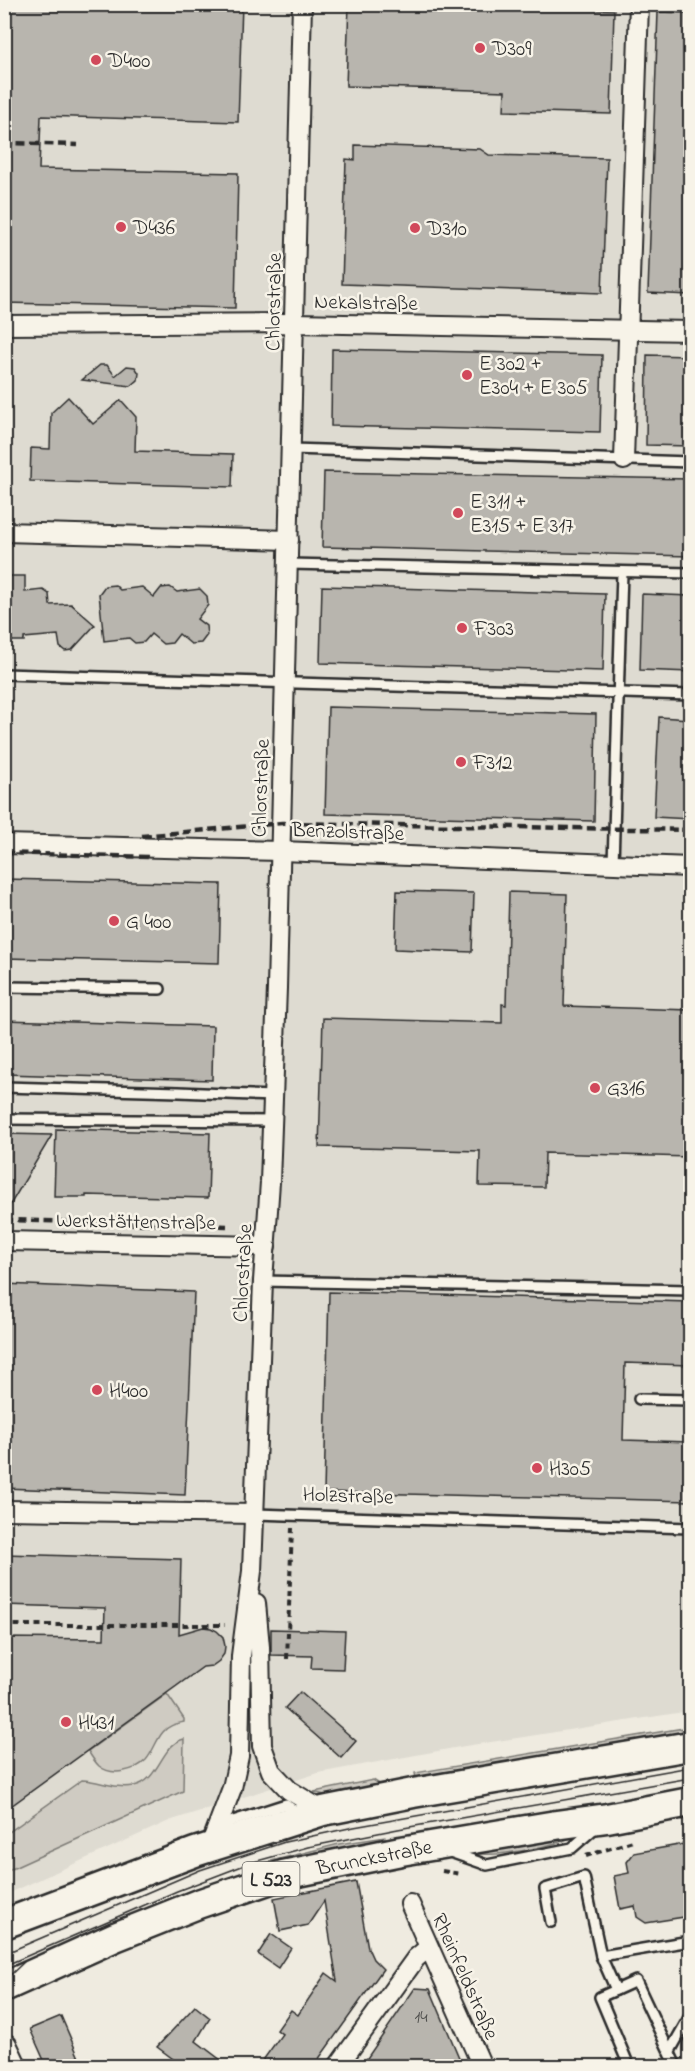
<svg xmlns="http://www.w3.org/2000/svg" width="695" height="2071" viewBox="0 0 695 2071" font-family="'Indie Flower',sans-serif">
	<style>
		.built { fill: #dedbd1 }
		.green { fill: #cfcbc2; stroke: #7d7b76; stroke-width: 1.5 }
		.building { fill: #b8b5ae; stroke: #2b2b2b; stroke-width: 1.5 }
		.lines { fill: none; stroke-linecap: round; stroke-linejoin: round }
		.service-casing { stroke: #2b2b2b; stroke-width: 14 }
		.minor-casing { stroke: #2b2b2b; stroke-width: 22 }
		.secondary-casing { stroke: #2b2b2b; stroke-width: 30 }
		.primary-casing { stroke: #2b2b2b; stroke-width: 33 }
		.path { stroke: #2b2b2b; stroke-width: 4; stroke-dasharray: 6 4.5; stroke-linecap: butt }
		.service { stroke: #f7f3e8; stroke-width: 9 }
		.minor { stroke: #f7f3e8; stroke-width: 18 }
		.secondary { stroke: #f7f3e8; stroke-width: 26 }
		.primary { stroke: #f7f3e8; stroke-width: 28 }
		.tram { stroke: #2b2b2b; stroke-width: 1.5 }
		.rail { stroke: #2b2b2b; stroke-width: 4.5; stroke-dasharray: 9 4.5; stroke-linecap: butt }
		.poi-dot { fill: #d1495b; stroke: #f7f3e8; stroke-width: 2 }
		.labels { text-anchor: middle; stroke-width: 5; stroke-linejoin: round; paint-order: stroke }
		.number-label { font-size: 18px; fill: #4e4e4c }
		.shield { fill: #f7f3e8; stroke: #686764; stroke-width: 1.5 }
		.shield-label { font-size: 20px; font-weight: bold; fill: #2b2b2b }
		.poi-label { font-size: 21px; fill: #2b2b2b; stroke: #f7f3e8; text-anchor: start }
		.street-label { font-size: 21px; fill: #2b2b2b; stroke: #f7f3e8 }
	</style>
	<rect width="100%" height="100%" fill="#efebe0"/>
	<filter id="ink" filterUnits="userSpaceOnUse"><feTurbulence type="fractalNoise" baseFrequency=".0167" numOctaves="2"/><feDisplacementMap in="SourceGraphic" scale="12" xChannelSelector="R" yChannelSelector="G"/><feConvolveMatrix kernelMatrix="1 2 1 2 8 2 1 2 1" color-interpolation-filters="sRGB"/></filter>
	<g filter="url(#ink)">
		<polygon class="built" points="4,5 690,5 690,1711 465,1746 318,1773 169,1821 5,1895"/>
		<g class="green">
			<path d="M167,1694L184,1719V1722C176,1724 169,1725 163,1732C156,1740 153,1752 146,1760C135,1771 112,1777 99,1766C95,1762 91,1756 88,1751Z"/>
			<polygon points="690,1727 690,1733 416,1779 415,1773"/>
			<path d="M184,1739L183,1791L5,1872V1835L82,1780C101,1781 114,1789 134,1786C160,1781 160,1745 184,1739Z"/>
			<polygon points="373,1780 381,1785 327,1796 314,1792"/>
			<path d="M576,1835C554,1847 494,1858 470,1853Z"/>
			<polygon points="385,1837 386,1844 264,1868 263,1863 339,1844"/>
		</g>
		<g class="building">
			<polygon points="4,4 242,4 238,122 41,116 39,169 238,173 235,308 4,303"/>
			<polygon points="349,4 419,4 614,10 611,114 504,111 505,91 346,86"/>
			<polygon points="658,12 690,13 690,295 648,293"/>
			<polygon points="355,145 480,149 489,155 607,158 602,293 342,284 346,159 355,160"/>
			<polygon points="332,349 602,355 600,432 331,426"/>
			<polygon points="647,355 690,356 690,446 646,445"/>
			<polygon points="100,365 107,365 115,376 127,366 135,367 139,373 138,380 131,386 82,380"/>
			<polygon points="68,397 93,424 121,400 136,417 135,451 233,454 232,487 30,481 31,448 50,449 51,413"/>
			<polygon points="324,472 690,479 690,556 322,547"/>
			<polygon points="4,576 25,576 25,592 43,590 49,594 50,605 71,604 95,625 72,650 65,651 60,647 58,635 24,638 24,641 4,641"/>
			<polygon points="115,585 120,590 142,587 154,597 161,588 170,587 177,592 200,589 207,596 208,605 197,619 206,626 207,635 201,643 191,644 179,634 172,643 163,644 151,634 144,642 135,643 129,638 104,641 99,594 105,586"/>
			<polygon points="322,586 605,594 603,671 320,663"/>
			<polygon points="642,594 690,596 690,672 640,670"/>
			<polygon points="328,707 596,714 594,821 325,814"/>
			<polygon points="659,717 690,719 690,819 654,817"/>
			<polygon points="4,879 221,884 219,963 4,958"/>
			<polygon points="397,891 474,893 472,952 395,949"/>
			<polygon points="509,892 567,894 564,1006 690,1010 690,1157 545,1153 544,1187 479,1186 480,1151 319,1147 323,1018 502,1023 502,1004 506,1005"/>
			<polygon points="4,1020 213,1026 212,1080 4,1074"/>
			<polygon points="56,1129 210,1133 208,1198 86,1195 86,1197 54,1197"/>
			<polygon points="4,1134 52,1135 4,1215"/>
			<polygon points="4,1284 194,1292 185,1495 4,1488"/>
			<polygon points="329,1292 690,1302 690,1365 625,1363 623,1440 690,1442 690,1501 324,1492"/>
			<polygon points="4,1554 181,1559 179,1634 203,1627 211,1628 217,1631 223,1637 225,1646 224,1654 219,1661 212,1666 203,1667 4,1811 4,1638 104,1639 105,1608 4,1605"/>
			<polygon points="271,1629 345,1631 343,1669 311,1668 312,1656 271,1655"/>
			<polygon points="300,1692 356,1741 341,1758 285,1708"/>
			<polygon points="690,1843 690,1916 646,1923 637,1917 635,1906 620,1909 614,1876 629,1873 627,1862 634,1853"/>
			<polygon points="356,1882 368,1948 373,1959 383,1969 313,2067 258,2067 282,2034 277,2030 291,2010 298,2015 326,1973 337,1981 324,1901 308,1925 280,1931 274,1898"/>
			<polygon points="271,1934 291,1948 278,1968 258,1954"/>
			<polygon points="415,1988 430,1989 463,2067 361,2067"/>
			<polygon points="195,2006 210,2018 196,2041 230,2067 184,2067 157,2047"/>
			<polygon points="61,2016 83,2067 47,2067 30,2029"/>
		</g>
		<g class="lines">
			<defs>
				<g id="service">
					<polyline points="292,449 690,462"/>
					<polyline points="289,564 690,573"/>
					<polyline points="4,674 690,695"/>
					<polyline points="613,864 622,572"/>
					<polyline points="4,987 160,989"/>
					<polyline points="4,1087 179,1092 273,1096"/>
					<polyline points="4,1119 272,1121"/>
					<polyline points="263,1281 690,1290"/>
					<polyline points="639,1399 690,1400"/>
					<polyline points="255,1514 690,1528"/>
					<polyline points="220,1834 230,1822 286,1804 297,1813"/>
					<polyline points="450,1852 487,1865 572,1848 596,1827"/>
					<polyline points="551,1922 545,1889 584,1877 601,1956"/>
					<polyline points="616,1990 600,1997 629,2066"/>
					<polyline points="670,2051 690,2016"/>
					<polyline points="107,2066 108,2066"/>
					<polyline points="676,2066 636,1981 616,1990 601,1956 690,1941"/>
				</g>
				<g id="minor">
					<polyline points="4,325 295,323 690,331"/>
					<polyline points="624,460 639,4"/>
					<polyline points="4,532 289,540"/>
					<polyline points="4,844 281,851 690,867"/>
					<polyline points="4,1241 266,1246"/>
					<polyline points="4,1510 255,1514"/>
					<polyline points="256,1603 260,1647 262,1746 271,1771 289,1790 323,1811"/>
					<polyline points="210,1846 232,1788 239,1756 241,1656 252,1571 263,1281 270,1182 277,988 302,4"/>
					<polyline points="410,1904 482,2066"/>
					<polyline points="338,2066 416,1958 428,1948"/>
				</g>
				<polyline id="secondary" points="4,2047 13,2066"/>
				<g id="primary">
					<polyline points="4,1924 195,1852 323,1811 413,1793 690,1746"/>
					<polyline points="4,1987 115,1937 198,1904 283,1875 401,1851 556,1825 607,1818 690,1802"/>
				</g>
			</defs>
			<use href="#service" class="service-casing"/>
			<use href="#minor" class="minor-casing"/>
			<use href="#secondary" class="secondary-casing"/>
			<use href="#primary" class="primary-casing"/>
			<g class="path">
				<polyline points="4,1625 225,1625"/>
				<polyline points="287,1659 292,1528"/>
				<polyline points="586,1856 636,1840"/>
				<polyline points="442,1871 461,1874"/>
			</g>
			<use href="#service" class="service"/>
			<use href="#minor" class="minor"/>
			<use href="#secondary" class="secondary"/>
			<use href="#primary" class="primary"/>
			<g class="tram">
				<polyline points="4,1954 200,1870 285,1842 354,1827 690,1767"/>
				<polyline points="4,1966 177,1891 250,1863 308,1847 398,1829 690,1778"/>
				<polyline points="4,1981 24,1962"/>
			</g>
			<g class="rail">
				<polyline points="4,143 78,145"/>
				<polyline points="142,836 282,823 690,830"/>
				<polyline points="4,853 148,857"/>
				<polyline points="4,1220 227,1226"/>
			</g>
		</g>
	</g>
	<g class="poi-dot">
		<circle cx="480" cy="48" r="6"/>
		<circle cx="96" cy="60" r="6"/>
		<circle cx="121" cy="227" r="6"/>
		<circle cx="415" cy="228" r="6"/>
		<circle cx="467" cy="375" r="6"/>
		<circle cx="458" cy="513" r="6"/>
		<circle cx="462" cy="628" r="6"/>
		<circle cx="461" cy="762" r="6"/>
		<circle cx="114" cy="921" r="6"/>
		<circle cx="595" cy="1088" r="6"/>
		<circle cx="97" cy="1390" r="6"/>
		<circle cx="537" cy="1468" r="6"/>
		<circle cx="66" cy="1722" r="6"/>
	</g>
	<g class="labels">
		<g class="number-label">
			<text x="421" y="2022">14</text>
		</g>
		<rect class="shield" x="242.5" y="1862" width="57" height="34" rx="4.5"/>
		<g class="shield-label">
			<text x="271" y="1886">L 523</text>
		</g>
		<g class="poi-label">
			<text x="492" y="55">D309</text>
			<text x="108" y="67">D400</text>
			<text x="133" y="234">D436</text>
			<text x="427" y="235">D310</text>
			<text x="479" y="370">E 302 +<tspan x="479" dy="24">E304 + E 305</tspan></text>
			<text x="470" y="508">E 311 +<tspan x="470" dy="24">E315 + E 317</tspan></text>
			<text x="474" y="635">F303</text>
			<text x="473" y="769">F312</text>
			<text x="126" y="928">G 400</text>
			<text x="607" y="1095">G316</text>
			<text x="109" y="1397">H400</text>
			<text x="549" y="1475">H305</text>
			<text x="78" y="1729">H431</text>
		</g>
		<g class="street-label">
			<text transform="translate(273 302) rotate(-89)" y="7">Chlorstraße</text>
			<text transform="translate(366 302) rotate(1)" y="7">Nekalstraße</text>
			<text transform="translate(260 788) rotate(-88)" y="7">Chlorstraße</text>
			<text transform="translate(348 831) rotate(2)" y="7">Benzolstraße</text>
			<text transform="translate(136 1221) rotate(1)" y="7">Werkstättenstraße</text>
			<text transform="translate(242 1273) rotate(-87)" y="7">Chlorstraße</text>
			<text transform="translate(348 1495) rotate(2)" y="7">Holzstraße</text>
			<text transform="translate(374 1857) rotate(-11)" y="7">Brunckstraße</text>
			<text transform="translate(466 1976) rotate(66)" y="7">Rheinfeldstraße</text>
		</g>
	</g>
	<rect width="695" height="2071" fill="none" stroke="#f7f3e8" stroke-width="24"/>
	<rect x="12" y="12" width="671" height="2047" fill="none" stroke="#2b2b2b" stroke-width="2" filter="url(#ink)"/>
</svg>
